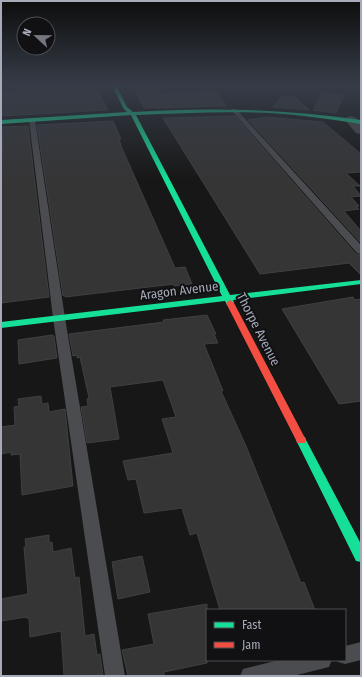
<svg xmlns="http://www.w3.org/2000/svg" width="362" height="677" viewBox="0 0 362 677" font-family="'Fira Sans Condensed',sans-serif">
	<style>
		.building { fill: #353536; stroke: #3f4043 }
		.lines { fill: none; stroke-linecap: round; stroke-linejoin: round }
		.lane { fill: #4b4c50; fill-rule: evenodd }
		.street { fill: #4b4c50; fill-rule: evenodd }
		.fast { fill: #16e098; fill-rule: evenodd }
		.jam { fill: #f24e42; fill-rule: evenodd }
		.labels { text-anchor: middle; stroke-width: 4; stroke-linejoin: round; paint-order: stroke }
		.street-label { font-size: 13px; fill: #a7abb9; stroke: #111113 }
	</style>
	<rect width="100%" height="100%" fill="#171717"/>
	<g class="building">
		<polygon points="39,85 95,85 108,110 2,116 1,92 40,88"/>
		<polygon points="132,85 154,85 160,94 214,90 227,106 144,108"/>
		<polygon points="322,93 344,95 336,113 313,110"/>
		<polygon points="282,96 295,97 309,110 273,107"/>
		<polygon points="235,116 356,254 361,255 361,275 349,263 260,274 163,118"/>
		<polygon points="267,117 323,122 361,154 361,172 346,173 360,186 353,186 361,196 351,197 359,206 356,206 359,209 344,211 361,231 361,243 248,120"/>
		<polygon points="113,121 121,139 119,139 121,146 175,268 185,267 192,284 174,286 174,284 65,297 65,295 63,296 37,125"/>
		<polygon points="28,126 49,297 1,303 1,163 3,163 2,127"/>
		<polygon points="353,297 355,300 361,299 361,401 339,404 282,309"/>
		<polygon points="207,315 216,334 214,334 218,343 204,344 223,391 221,391 246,446 301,583 304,582 315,610 220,610 197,533 190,535 182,508 144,513 136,479 128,480 123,461 173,453 162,419 176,417 163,380 110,387 119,439 87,443 81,407 88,406 87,399 89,398 80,357 77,358 77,355 73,356 69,334 164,322 163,320"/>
		<polygon points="52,335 54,336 57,358 19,364 18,340"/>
		<polygon points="41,396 42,404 48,403 49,412 65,409 73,486 22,495 20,454 11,455 11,452 1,454 1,427 15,425 14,407 19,406 18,399"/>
		<polygon points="49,535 49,543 52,542 53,552 71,548 75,578 79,577 85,636 94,634 97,655 100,654 103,675 64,676 61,631 30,637 29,618 26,618 26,617 1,621 1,599 28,594 24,547 26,547 25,539"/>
		<polygon points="142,556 150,592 118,599 112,562"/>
		<polygon points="207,604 207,663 164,672 164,676 128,676 122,650 154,644 148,614"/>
	</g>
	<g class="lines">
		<g class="lane">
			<polygon points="232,109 236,109 361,245 361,254 357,253 232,111"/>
			<polygon points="32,118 35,120 65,318 125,676 105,676 53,318 29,120"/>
			<polygon points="361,642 361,660 345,664 338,662 337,660 345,660 345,646"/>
			<polygon points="279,660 332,660 329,667 293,676 240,676 243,669"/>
		</g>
		<polygon class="street" points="351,116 355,117 361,123 361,134 356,133 345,120 347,117"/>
		<g class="fast">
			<path d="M112,85H116L127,107L133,112C210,107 285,109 361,120V124C331,119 301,115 270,113C225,111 181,113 136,115L230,295L361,280V284L233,300L234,303L230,306L227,305L225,301L1,328V322L222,296L131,115L1,124V120L127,112L123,108Z"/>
			<polygon points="301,436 305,437 306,440 361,544 361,562 356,561 296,440 297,437"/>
		</g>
		<polygon class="jam" points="230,300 234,303 306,440 305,443 297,443 296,440 226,303"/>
	</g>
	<linearGradient id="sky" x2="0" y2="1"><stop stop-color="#0d0d0d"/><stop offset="0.47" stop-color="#363c47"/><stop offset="1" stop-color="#363c47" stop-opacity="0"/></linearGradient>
	<rect width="362" height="180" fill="url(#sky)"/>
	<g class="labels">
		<g class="street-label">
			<text transform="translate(179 290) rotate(-7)" y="5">Aragon Avenue</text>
			<text transform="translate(259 329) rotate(63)" y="5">Thorpe Avenue</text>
		</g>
	</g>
	<rect width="362" height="677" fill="none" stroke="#a7abb9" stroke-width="4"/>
	<rect x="206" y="609" width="140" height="52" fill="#111113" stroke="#4d4f55"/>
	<rect x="214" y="622" width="20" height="6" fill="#16e098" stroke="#4d4f55"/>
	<text x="242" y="629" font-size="12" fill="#a7abb9">Fast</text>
	<rect x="214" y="642" width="20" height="6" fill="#f24e42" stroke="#4d4f55"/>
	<text x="242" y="649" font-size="12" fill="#a7abb9">Jam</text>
	<g transform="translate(36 36) rotate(292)"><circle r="19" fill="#111113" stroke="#4d4f55"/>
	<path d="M0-3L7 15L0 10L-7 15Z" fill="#757780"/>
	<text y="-6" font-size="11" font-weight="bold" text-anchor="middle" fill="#a7abb9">N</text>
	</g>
</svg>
